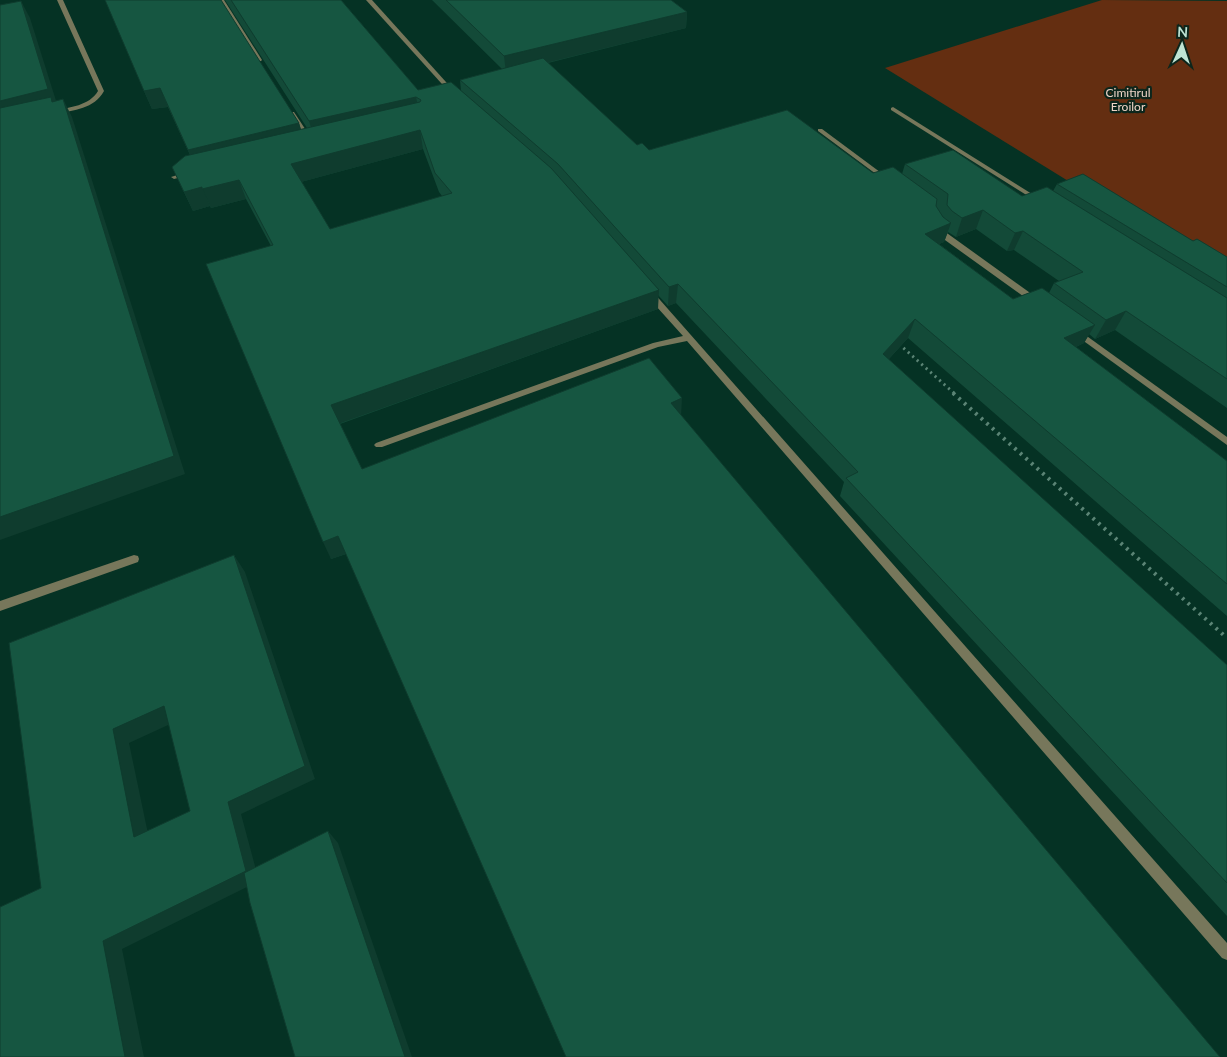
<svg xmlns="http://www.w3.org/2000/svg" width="1227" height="1057" viewBox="0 0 1227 1057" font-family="Lato,sans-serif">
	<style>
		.green { fill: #642e11 }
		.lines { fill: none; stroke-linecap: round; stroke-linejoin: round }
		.service { fill: #77775b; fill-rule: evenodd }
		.minor { fill: #77775b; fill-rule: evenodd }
		.rail-far1 { stroke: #5b8475; stroke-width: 3; stroke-dasharray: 2 4; stroke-linecap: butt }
		.rail { stroke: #5b8475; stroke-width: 4; stroke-dasharray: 2.5 5; stroke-linecap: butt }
		.wall { fill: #134a38; fill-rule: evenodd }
		.shaded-wall { fill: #0f3c2e }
		.building { fill: #165641; stroke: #0f3c2e; fill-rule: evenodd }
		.labels { text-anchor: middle; stroke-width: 4.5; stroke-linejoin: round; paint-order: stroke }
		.far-park-label { font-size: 12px; fill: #edd3c6; stroke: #0c261c }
	</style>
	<rect width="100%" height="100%" fill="#053224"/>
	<polygon class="green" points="1102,0 1227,1 1227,279 885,68"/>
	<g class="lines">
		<g class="service">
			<path d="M57,0H63L104,91C94,109 74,110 56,114L53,112L54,111C70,107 89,106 98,91Z"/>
			<polygon points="366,0 372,0 455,92 455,94 451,94"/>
			<polygon points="893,107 1040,199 1042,200 1036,201 891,110 891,108"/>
			<polygon points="818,129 822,129 888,178 888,180 884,180 818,131"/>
			<polygon points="934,225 940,225 944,231 1040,300 1040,304 1034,304 938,235 933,227"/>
			<polygon points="647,292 653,292 1227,943 1227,960 1222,958 687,341 658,347 382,447 376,447 374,445 376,443 653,343 683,336 647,296"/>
			<polygon points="1077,329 1227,437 1227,445 1074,334 1073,332"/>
			<polygon points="134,555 138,556 139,559 138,562 0,611 0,601"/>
		</g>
		<g class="minor">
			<polygon points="218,0 224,0 262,60 261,61 257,61"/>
			<polygon points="290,112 294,112 313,141 312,142 308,142 289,113"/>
			<polygon points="190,171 193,173 192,174 174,179 171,177"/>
		</g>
		<polyline class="rail-far1" points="890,336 955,394"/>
		<polyline class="rail" points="953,393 1227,638"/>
	</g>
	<path class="wall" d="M225,0H341L418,90L461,91L460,80L502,69L432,0H671L687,12L686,28L548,63L637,145L649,150L873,173L902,174L905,164L1022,196L1053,191L1057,184L1193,241L1227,257V408L1115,330L1095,339L1089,334L1084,343L1076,347L1227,461V616L908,338L888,360L1227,665V916L840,496L844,482L676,303L668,306L658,295V309L340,424L346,554L331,559L271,246L246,199L211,208L210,206L193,211L172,167L190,155L168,107L152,109L144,91L299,123L301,130L307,128ZM423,149L439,192L442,196L330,229L301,182ZM976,229L1007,251L1014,250L1059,281L1054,283L1049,293L1013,299L939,244L944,242L948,232L956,237Z"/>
	<g class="shaded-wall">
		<polygon points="21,1 30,18 58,107 0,116 0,101"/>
		<polygon points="687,12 686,28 506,73 504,56"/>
		<polygon points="160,88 168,107 152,109 144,91"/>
		<polygon points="416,97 420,115 315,140 309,121"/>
		<polygon points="63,99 72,117 185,474 0,540 0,517"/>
		<polygon points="299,123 305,142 196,168 188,150"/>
		<polygon points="420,130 423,149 297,183 291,164"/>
		<polygon points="239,180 246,199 211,208 202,189"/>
		<polygon points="202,187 210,206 193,211 184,192"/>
		<polygon points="983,210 976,229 956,237 962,218"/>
		<polygon points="951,223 944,242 919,252 925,234"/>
		<polygon points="1023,231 1014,250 1007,251 1015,233"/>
		<polygon points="678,284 676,303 668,306 669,287"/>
		<polygon points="659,290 658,309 338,424 331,405"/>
		<polygon points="1126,311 1115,330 1095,339 1106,320"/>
		<polygon points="915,319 908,338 876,373 883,354"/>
		<polygon points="1095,325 1084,343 1054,357 1064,338"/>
		<polygon points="682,398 681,417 671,403"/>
		<polygon points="338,536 346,554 331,559 323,542"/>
		<polygon points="234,555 245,572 315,779 241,814 259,881 122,949 144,1057 125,1057 103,941 228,802"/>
		<polygon points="164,706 179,720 129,743 151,848 134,837 113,729"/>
		<polygon points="328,831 338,843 412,1057 405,1057"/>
	</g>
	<g class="building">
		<polygon points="105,0 221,0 299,123 188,150 160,88 144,91"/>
		<path d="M231,0H341L418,90L451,82L551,168L659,290L331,405L362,469L649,358L682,398L671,403L1220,1057H566L338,536L323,542L206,264L273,245L239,180L202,189V187L184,192L172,167L185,156L420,102L421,100L416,97L309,121ZM420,130L435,173L452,193L330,229L291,164Z"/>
		<polygon points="446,0 671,0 687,12 504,56"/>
		<polygon points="21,1 48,89 0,101 0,5"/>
		<polygon points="543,58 637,145 642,143 649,150 787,110 873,173 893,167 937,199 936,206 943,217 951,223 925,234 1013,299 1042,288 1095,325 1064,338 1227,461 1227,584 915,319 883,354 1227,665 1227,883 846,478 858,472 678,284 669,287 558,164 460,80"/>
		<polygon points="51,97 52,102 63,99 174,456 0,517 0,108"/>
		<polygon points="953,150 1022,196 1047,187 1227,298 1227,379 1126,311 1106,320 1054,283 1083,272 1023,231 1015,233 983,210 962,218 952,211 947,205 948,194 905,164"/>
		<polygon points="1083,174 1193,241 1197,239 1227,257 1227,287 1057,184"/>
		<path d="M234,555L305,766L228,802L246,871L103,941L125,1057H0V907L41,888L9,643ZM164,706L190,811L134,837L113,729Z"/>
		<polygon points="328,831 405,1057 295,1057 250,903 244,873"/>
	</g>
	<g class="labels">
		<g class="far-park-label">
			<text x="1128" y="97">Cimitirul<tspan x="1128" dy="14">Eroilor</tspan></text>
		</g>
	</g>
	<g transform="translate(1182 45) rotate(3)" stroke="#0c261c" stroke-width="4" paint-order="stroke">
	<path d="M0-4L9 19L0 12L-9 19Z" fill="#bfe4d4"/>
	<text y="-8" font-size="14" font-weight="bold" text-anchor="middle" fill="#bfe4d4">N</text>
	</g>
</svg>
